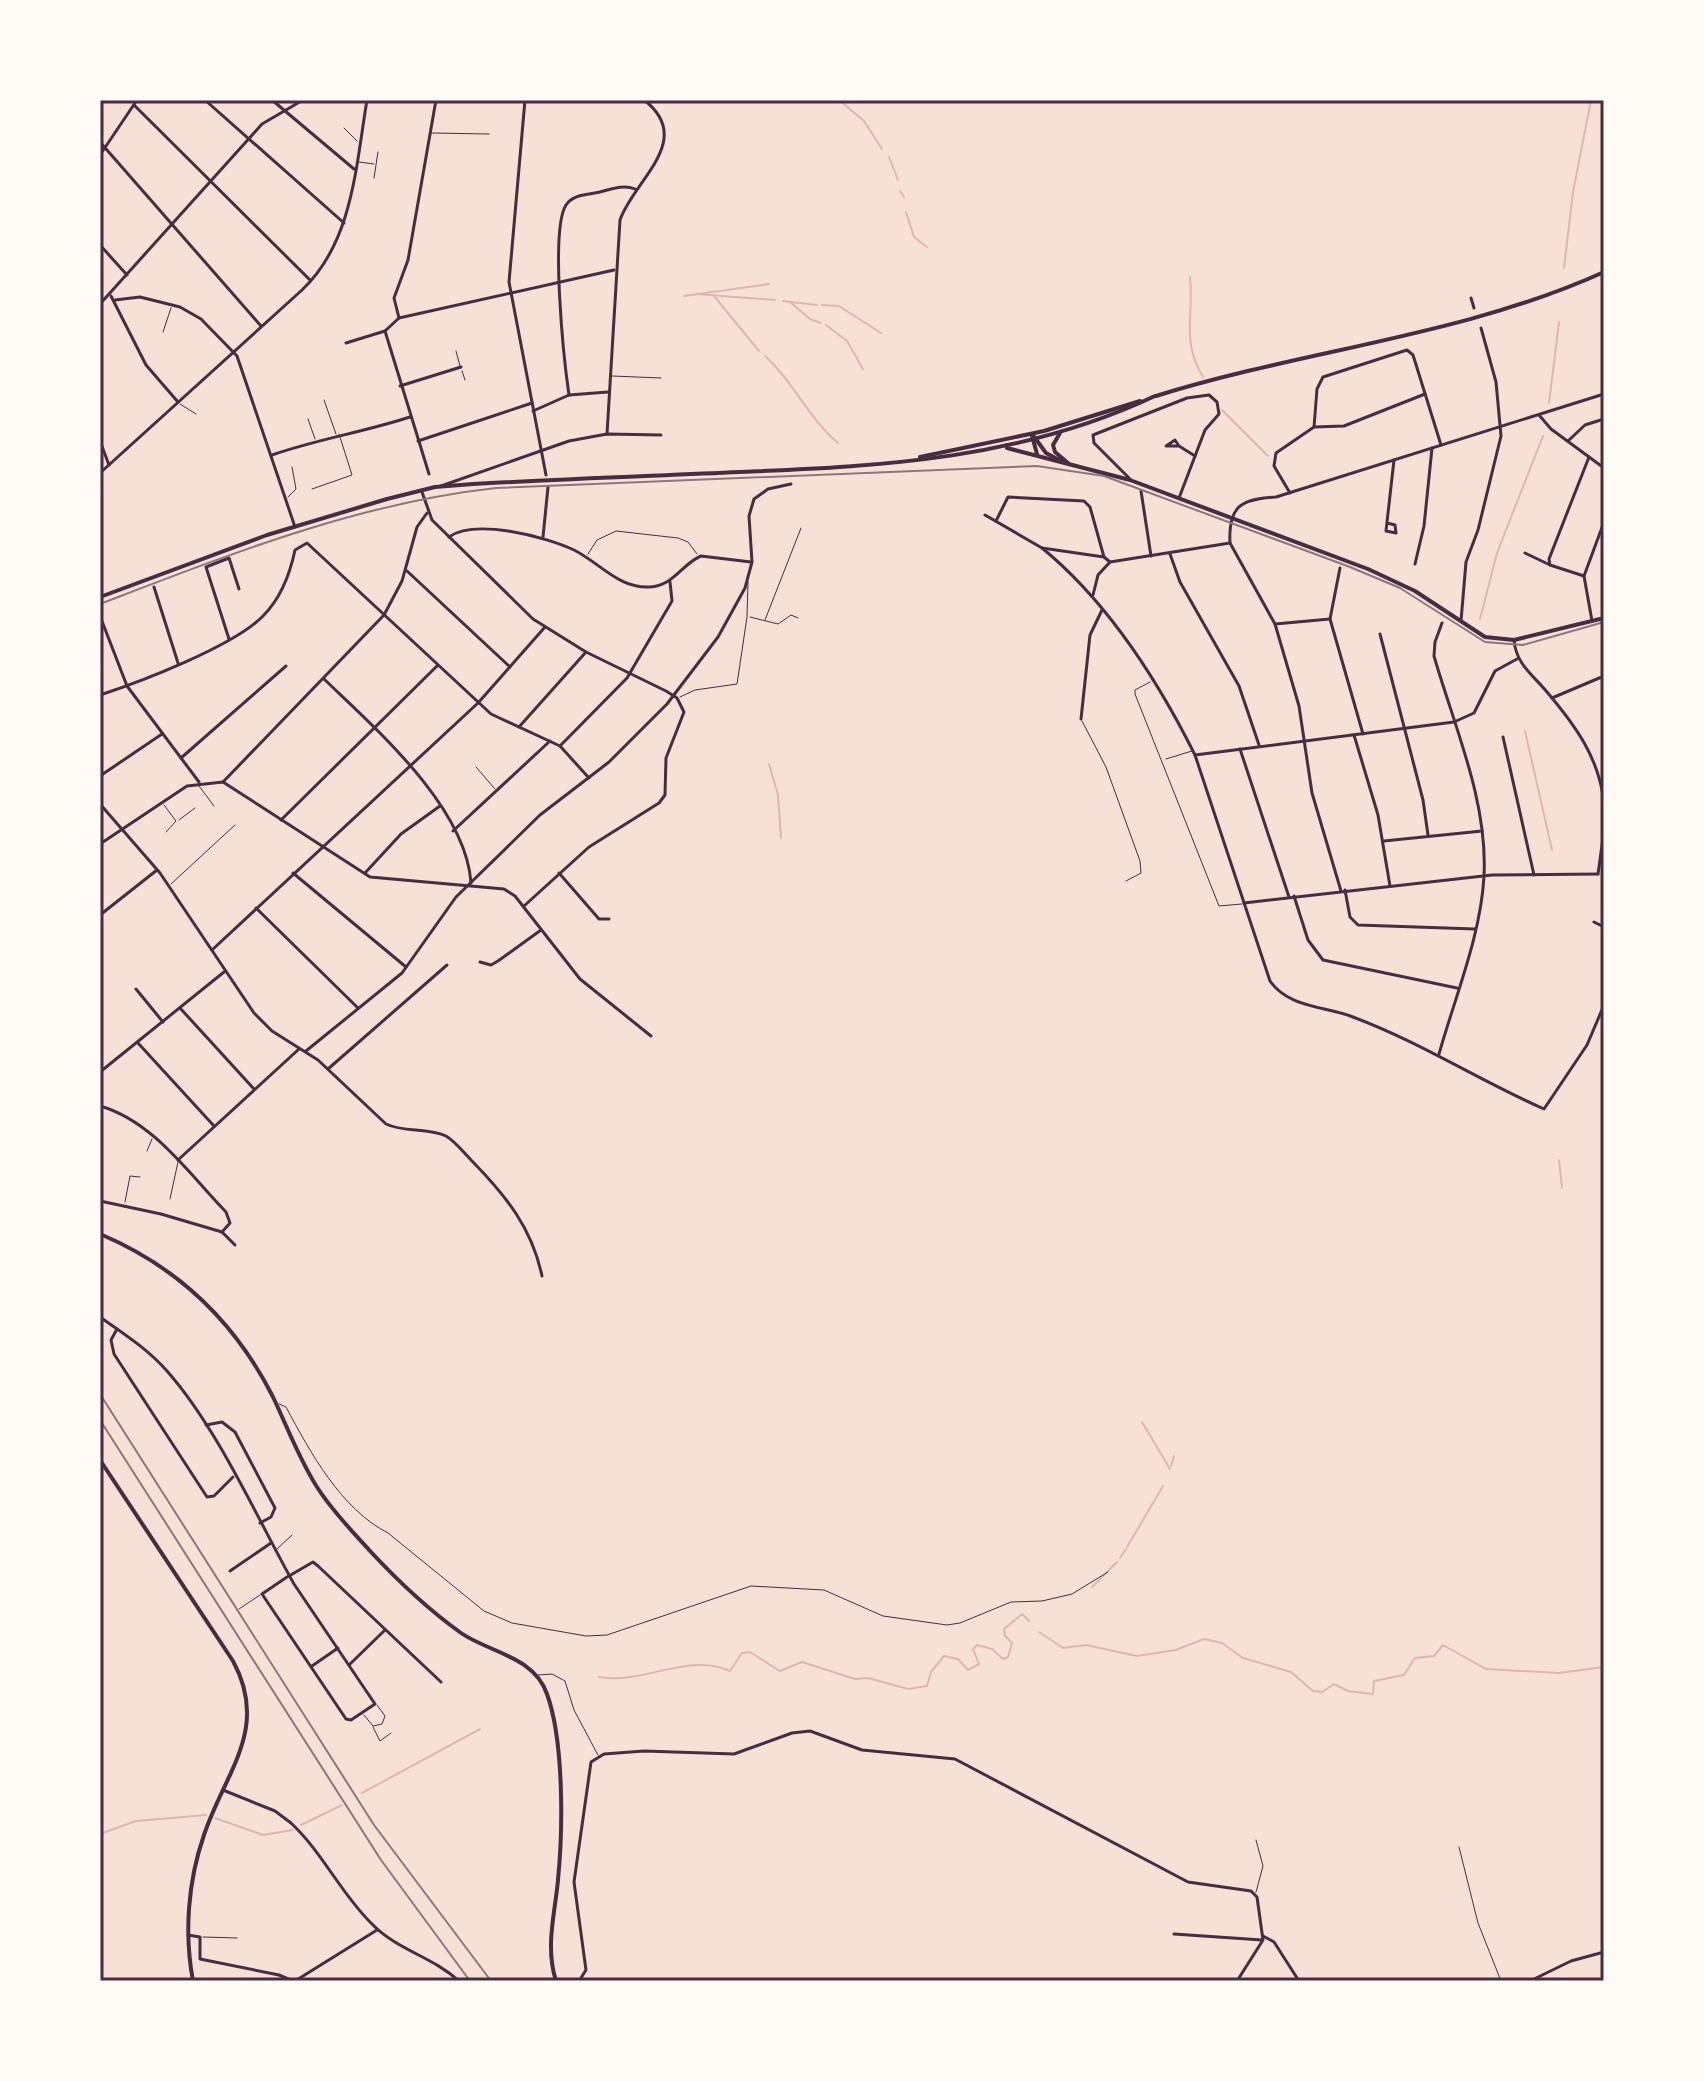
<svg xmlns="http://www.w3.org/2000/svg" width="1704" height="2081" viewBox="0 0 1704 2081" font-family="Jost,sans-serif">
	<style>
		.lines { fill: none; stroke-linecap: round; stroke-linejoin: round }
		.stream { stroke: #dcb8b0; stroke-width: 2 }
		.service { stroke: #4a2c40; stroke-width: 1 }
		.minor { stroke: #4a2c40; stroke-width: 3 }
		.tertiary { stroke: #4a2c40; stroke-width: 3 }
		.secondary { stroke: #4a2c40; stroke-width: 4 }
		.primary { stroke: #4a2c40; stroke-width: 4 }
		.rail { stroke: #8f747c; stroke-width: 2 }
		.neatline { fill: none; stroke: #4a2c40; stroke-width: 3 }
	</style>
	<rect width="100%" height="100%" fill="#f7e1d7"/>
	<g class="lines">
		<g class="stream">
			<polyline points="839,100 864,121 882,149"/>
			<polyline points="889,157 898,180"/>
			<polyline points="900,191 904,197"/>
			<polyline points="906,212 914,237 927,247"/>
			<polyline points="1564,268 1573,192 1591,100"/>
			<path d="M1190,277C1194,316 1181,340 1203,377"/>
			<polyline points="697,294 775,300"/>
			<polyline points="684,296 769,284"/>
			<polyline points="714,296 759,351"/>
			<polyline points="783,301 817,305"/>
			<polyline points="790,302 810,319 821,323"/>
			<polyline points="822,305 839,306 881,333"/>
			<polyline points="826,325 847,341 863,369"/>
			<path d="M765,356C794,382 808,418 838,443"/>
			<polyline points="1549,403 1559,322"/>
			<polyline points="1222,410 1268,456"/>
			<polyline points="1480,619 1497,553 1543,436"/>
			<polyline points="1525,731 1552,850"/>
			<polyline points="769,764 778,795 781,838"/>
			<polyline points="1559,1160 1562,1188"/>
			<polyline points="1142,1422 1170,1469"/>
			<polyline points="1171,1466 1174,1456"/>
			<polyline points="1127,1547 1163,1486"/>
			<polyline points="1120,1558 1126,1549"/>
			<polyline points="1092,1587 1117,1562"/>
			<polyline points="1039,1632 1063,1648 1086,1645 1137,1656 1176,1650 1204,1639 1222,1643 1243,1658 1291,1672 1313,1691 1322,1692 1334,1684 1348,1691 1373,1694 1374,1681 1404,1675 1415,1658 1434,1656 1443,1645 1486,1669 1559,1673 1604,1667"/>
			<path d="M599,1677C643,1685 687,1652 730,1671L742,1653L750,1652L780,1671L802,1662L855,1679L868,1678L908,1689L927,1686L931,1672L944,1656L958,1659L968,1670L979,1664L973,1649L977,1645L992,1649L1003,1659L1008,1657L1012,1643L1005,1636L1004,1629L1022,1614L1029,1621"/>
			<polyline points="362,1793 480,1729"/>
			<polyline points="215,1818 263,1835 293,1830"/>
			<polyline points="301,1825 342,1805"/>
			<polyline points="100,1834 136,1821 206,1815"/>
		</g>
		<g class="service">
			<polyline points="344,128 357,141"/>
			<polyline points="431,133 489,134"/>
			<polyline points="359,162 374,164"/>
			<polyline points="374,178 378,152"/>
			<polyline points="163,332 171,308"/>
			<polyline points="456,351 460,366"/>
			<polyline points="462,371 465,380"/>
			<polyline points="612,376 661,378"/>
			<polyline points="324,400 336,434"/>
			<polyline points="180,404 196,414"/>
			<polyline points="308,419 315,439"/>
			<polyline points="312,489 352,475 339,434"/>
			<polyline points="288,497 296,489 292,467"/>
			<polyline points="588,554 597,540 616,531 678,538 688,542 697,554"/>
			<polyline points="750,617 778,624 791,615 798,618"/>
			<polyline points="765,620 801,528"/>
			<polyline points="1150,682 1135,690 1135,694 1219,906 1242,904"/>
			<polyline points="680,697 695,690 737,684 747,617 748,582"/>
			<polyline points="1082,721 1106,767 1140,861 1141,873 1126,881"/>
			<polyline points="1166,759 1192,751"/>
			<polyline points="476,767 495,789"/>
			<polyline points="199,786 214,806"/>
			<polyline points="164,805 176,821 166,832"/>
			<polyline points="179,820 195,808"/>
			<polyline points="171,884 235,825"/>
			<polyline points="147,1151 152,1139"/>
			<polyline points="170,1199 178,1162"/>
			<polyline points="125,1202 130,1176 140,1177"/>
			<path d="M279,1404L286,1407C310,1452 341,1509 388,1533L484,1611L512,1623L586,1636L607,1635L751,1586L824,1590L883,1616L947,1625L960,1623L1011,1602L1042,1601L1072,1594L1108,1572"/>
			<polyline points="277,1549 292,1535"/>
			<polyline points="239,1609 260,1595"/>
			<polyline points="538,1675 552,1674 565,1681 574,1710 598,1755"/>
			<polyline points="364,1715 373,1726 382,1724 385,1716 377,1705"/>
			<polyline points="373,1727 380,1741 391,1733"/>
			<polyline points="1256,1840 1263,1866 1256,1892"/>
			<polyline points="1459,1847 1478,1923 1501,1981"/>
			<polyline points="203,1937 237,1938"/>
		</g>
		<g class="minor">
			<polyline points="205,100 344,223"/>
			<polyline points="272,100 354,169"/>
			<polyline points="525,100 509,282 546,475"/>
			<polyline points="134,105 310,280"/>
			<polyline points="100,142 261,326"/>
			<polyline points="100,155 137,100"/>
			<polyline points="100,245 127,275"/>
			<polyline points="111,296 146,365 178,402"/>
			<polyline points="1471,298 1474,308"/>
			<polyline points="115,300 140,297 180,307 201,319 237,356 295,527"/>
			<polyline points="100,304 262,124 303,100"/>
			<polyline points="399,318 394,298 408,260 436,100"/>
			<polyline points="385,331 399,318 614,270"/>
			<polyline points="385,331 429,474"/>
			<polyline points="346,343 385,331"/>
			<polyline points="400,386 461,367"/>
			<path d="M569,395C564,361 550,230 566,205C573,194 588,195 600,192C611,189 624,184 635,189"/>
			<polyline points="533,411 569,395 608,392"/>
			<polyline points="1539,415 1551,429 1604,468"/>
			<polyline points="1314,427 1317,389 1323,377 1407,350 1413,355 1441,445"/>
			<path d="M607,434L620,220C633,181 696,140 644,100"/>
			<polyline points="100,441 109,465"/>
			<polyline points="418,441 532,403"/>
			<polyline points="1568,441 1585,425 1604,419"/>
			<polyline points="1179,446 1175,440 1166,446 1179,446 1195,456"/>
			<path d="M272,455C318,439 364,432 410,417"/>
			<path d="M100,473L302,290C353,242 356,165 367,100"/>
			<polyline points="1130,479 1094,443 1093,435 1187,398 1209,395 1217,402 1219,414 1205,430 1179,498"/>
			<polyline points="441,486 569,441 607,434 661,435"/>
			<polyline points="1141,491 1151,556"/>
			<polyline points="422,492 432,520 533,619 586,652 666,691 677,698 684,712 666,758 665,795 659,803 589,847 524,906"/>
			<polyline points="1290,493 1274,466 1276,453 1314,427 1344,426 1425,394"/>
			<polyline points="985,515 1042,548 1104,557 1110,562 1230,543"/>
			<polyline points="996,521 1008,497 1084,501 1090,507 1104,557"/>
			<polyline points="1387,523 1395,525 1396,533 1386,531 1394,460"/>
			<path d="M449,537C475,518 547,537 574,550C600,563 619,589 650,587C673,586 682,564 701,556L751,562"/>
			<polyline points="543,537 548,487"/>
			<path d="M1042,548C1108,602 1157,679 1195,755L1270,981C1289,1008 1325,1006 1353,1017C1420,1042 1480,1081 1544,1109L1587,1045L1604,1005"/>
			<polyline points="1525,553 1550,565"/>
			<polyline points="1170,554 1180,582 1239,686 1259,745"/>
			<polyline points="1415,564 1424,526 1432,448"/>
			<polyline points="1340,568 1330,619 1363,734"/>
			<polyline points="407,571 510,667"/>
			<polyline points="1584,576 1550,565 1549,559 1589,457"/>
			<polyline points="154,587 178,663"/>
			<polyline points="1093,595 1098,575 1110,562"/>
			<polyline points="100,616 127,686 199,782"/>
			<polyline points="1461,621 1466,562 1478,530 1501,436 1496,382 1481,328"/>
			<polyline points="1592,621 1584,576 1604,522"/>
			<polyline points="1275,624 1330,619"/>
			<polyline points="1380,634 1423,800 1428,835"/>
			<polyline points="229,639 206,567 229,558 239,589"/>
			<path d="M1514,640C1516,664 1532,674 1547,692C1575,725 1600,759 1604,804"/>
			<path d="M324,679C376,729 466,807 471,883"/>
			<path d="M100,695C140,682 234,646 263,616C281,598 290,574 295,550L307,543L491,714L560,746L589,778"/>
			<polyline points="1552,698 1604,676"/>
			<polyline points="1081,719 1090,635 1102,610"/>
			<polyline points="519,727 586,652"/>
			<polyline points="1354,735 1378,815 1390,886"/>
			<polyline points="1503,737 1534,875"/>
			<polyline points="560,746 627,678 672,601 670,582"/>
			<polyline points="1240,749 1289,897"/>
			<polyline points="1195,755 1454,722 1474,713 1495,671 1517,659"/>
			<polyline points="181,758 286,666"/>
			<polyline points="100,776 162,734"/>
			<polyline points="223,782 384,615 402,581 417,527 427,513"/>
			<path d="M100,804L160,873L254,1013L272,1031L318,1060L386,1124C405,1133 426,1127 446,1136C456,1142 464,1153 473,1162C506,1196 532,1228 542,1276"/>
			<polyline points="281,820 437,666"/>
			<polyline points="453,831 550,741"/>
			<polyline points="1384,841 1482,831"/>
			<polyline points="100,844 187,786 223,782 370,877 504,889 515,896 580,979 651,1036"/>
			<polyline points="293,873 406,967"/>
			<polyline points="365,873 401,834 440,806"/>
			<polyline points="559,873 599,919 609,919"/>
			<polyline points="1598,874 1604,831"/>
			<polyline points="1345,890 1350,917 1358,925 1475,929"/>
			<path d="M1341,891L1312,793L1299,706L1275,624L1230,543C1228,505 1242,499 1276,497L1604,394"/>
			<polyline points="1294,896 1308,940 1323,960 1457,988"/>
			<polyline points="1244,903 1492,875 1598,874"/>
			<polyline points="256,908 358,1008"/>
			<polyline points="100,915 157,870"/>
			<polyline points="1594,922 1604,927"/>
			<polyline points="212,950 478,703 545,627"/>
			<polyline points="480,962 491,965 498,961 541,930"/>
			<polyline points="136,989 163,1022"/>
			<polyline points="180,1008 254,1089"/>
			<polyline points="138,1043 214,1126"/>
			<polyline points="306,1051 402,973 456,897 540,815 609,762 667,704 718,637 745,588 752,562 749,516 754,499 768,489 791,484"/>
			<path d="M1439,1054C1455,997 1481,935 1484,876C1488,801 1454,726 1434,656L1435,642L1442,623"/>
			<polyline points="328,1069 447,965"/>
			<polyline points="100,1072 224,972"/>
			<path d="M100,1106C153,1121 189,1174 226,1212L230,1223L222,1232"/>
			<polyline points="178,1160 299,1049"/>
			<polyline points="100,1201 161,1214 222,1232"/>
			<polyline points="222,1232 235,1245"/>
			<path d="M100,1317C123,1333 149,1350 167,1371C218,1429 256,1516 294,1584L375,1704L351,1720L346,1719L262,1594L287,1577L289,1576L313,1562L318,1566L441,1682"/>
			<polyline points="117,1329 111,1340 114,1354 207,1497 214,1496 233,1477"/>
			<polyline points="206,1425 222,1422 235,1432 275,1508 271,1517 260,1523"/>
			<polyline points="230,1571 271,1543"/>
			<polyline points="349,1665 385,1630"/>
			<polyline points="312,1666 338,1648"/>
			<path d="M223,1790L275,1811L291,1823C323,1853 341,1894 372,1924C397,1950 433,1957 459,1981"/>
			<polyline points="1174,1934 1262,1940"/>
			<polyline points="188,1935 200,1937 200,1959 279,1975 293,1981"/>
			<polyline points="1263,1936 1274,1942 1299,1981"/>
			<polyline points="295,1981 377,1930"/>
			<polyline points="1530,1981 1571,1961 1604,1952"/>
		</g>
		<polyline class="tertiary" points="579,1981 586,1970 574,1882 591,1762 604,1754 644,1751 734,1754 792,1733 810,1731 862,1750 955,1759 1188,1882 1251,1891 1257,1897 1263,1940 1237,1981"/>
		<g class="secondary">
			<polyline points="1060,433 1053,445 1055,452 1068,463"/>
			<polyline points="1032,434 1046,453 1061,461"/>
			<polyline points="1032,436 1037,454"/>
			<polyline points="1007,448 1130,480 1368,569 1415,591 1485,637 1514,640 1604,618"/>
		</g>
		<g class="primary">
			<path d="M1156,396C1303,350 1463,336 1604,272"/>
			<polyline points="920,457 1044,431 1140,401"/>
			<path d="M100,597L267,535L387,499L435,487L473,484C562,479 651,476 740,472C886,466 1021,459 1155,396"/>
			<path d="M100,1234C176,1266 234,1321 272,1395C287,1426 299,1459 317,1487C332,1511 353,1532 371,1552C398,1581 429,1610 461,1633C490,1653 534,1656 547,1694C564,1741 563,1829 558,1880C555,1914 545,1946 556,1981"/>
			<path d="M100,1460L233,1661C270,1729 225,1772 204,1835C188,1881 184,1933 193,1981"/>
		</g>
		<g class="rail">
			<path d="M100,604C228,555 358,503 496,488L1037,466L1104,476L1350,567L1400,588L1485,642L1523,645L1604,622"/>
			<polyline points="100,1394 374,1825 491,1981"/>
			<polyline points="100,1420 381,1860 470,1981"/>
		</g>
	</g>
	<rect width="1704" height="2081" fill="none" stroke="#fffaf5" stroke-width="204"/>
	<rect x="102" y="102" width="1500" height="1877" class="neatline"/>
</svg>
